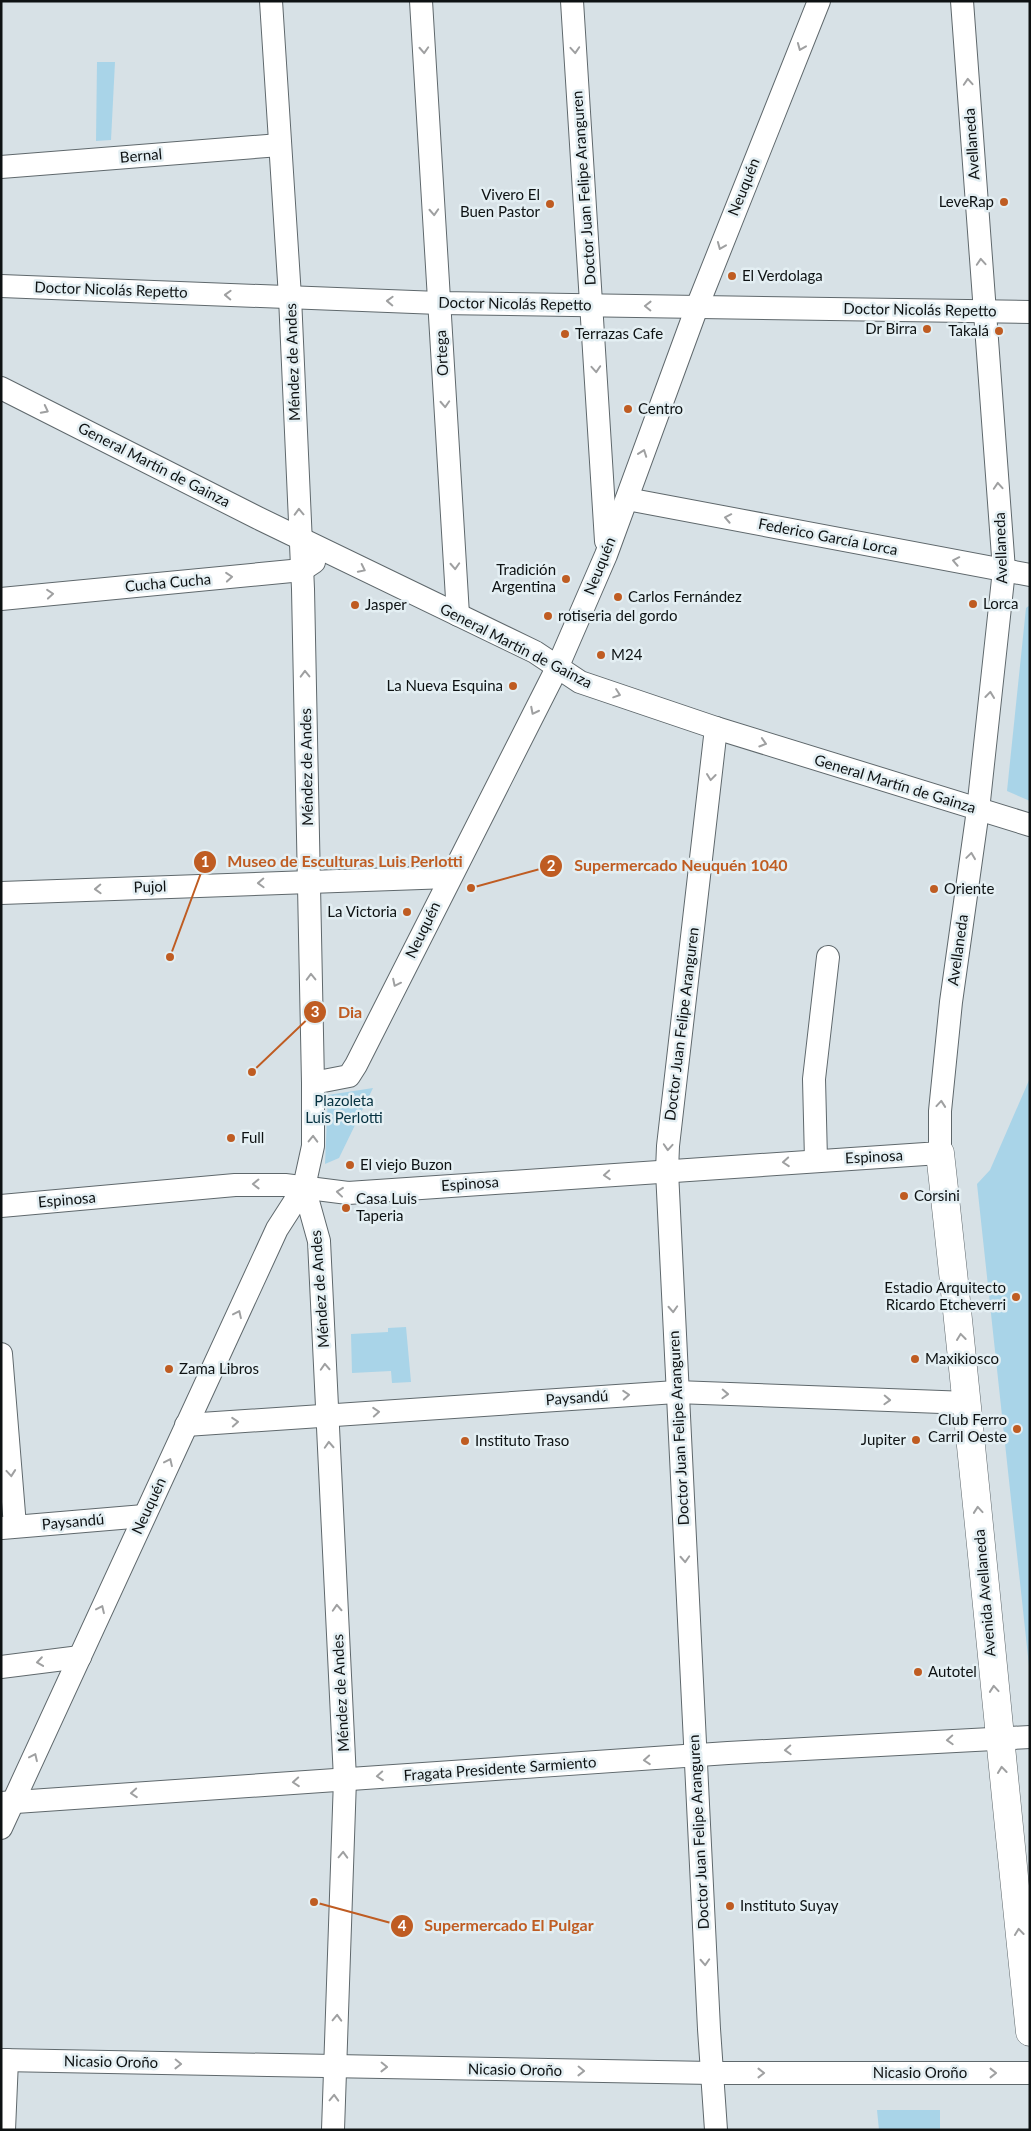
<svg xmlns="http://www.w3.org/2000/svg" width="1031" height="2131" viewBox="0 0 1031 2131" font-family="Lato,sans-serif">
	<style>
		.green { fill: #a9d4e8 }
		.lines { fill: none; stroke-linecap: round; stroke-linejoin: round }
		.minor-casing { stroke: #5f686c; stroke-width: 24 }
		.major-casing { stroke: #5f686c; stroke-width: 29 }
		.minor { stroke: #fff; stroke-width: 22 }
		.major { stroke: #fff; stroke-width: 28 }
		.oneway { stroke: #9fa0a1 }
		.poi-dot { fill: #bf5c22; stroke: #e4eff3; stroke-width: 2 }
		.labels { text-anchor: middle; stroke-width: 5; stroke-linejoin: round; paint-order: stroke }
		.street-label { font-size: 15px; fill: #0e1213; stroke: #e4eff3 }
		.poi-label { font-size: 15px; fill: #0e1213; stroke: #e4eff3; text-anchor: start }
		.park-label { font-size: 15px; fill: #053140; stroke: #e4eff3 }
		.leader { fill: none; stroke: #bf5c22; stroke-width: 2 }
		.callout-dot { fill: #bf5c22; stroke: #e4eff3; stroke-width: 2 }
		.mark-label { font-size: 15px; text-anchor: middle; font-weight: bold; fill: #fff }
		.callout-label { font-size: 16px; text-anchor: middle; font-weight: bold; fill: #bf5c22; stroke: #e4eff3; stroke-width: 5; stroke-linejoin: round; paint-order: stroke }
	</style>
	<rect width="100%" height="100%" fill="#d7e1e6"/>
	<g class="green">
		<polygon points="97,62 115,62 111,140 96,141"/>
		<polygon points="1030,605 1030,801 1007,791 1026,608"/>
		<polygon points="1030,1078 1030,1675 977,1184 990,1170"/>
		<polygon points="373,1088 339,1158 325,1164 328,1095"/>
		<polygon points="406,1327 411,1382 392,1383 391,1371 352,1373 351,1334 388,1332 388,1328"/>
		<polygon points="877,2110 940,2110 940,2130 879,2130"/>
	</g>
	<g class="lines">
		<defs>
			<g id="minor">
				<polyline points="271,1 290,297 303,589 313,1083 313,1146 304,1187 319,1241 345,1779 333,2130"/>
				<polyline points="421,1 458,615"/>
				<polyline points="572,1 606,541"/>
				<polyline points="1,167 280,145"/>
				<polyline points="1,286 439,303 1030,312"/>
				<polyline points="1,388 258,518 535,652 580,682 716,728 1030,825"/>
				<polyline points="627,499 1030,575"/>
				<polyline points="1,599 302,570 314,562"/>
				<polyline points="1,893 449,877"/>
				<polyline points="313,1083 349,1076 356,1065 557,668 606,555 697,307 819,1"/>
				<polyline points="816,1160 814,1079 828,957"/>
				<polyline points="1,1206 235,1185 285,1185 348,1193 940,1153 940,1111 951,1002 978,810 1004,570 962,1"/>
				<polyline points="1,1354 15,1526"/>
				<polyline points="186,1425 676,1392 968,1403"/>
				<polyline points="2,1528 144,1516"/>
				<polyline points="1,1667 80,1657"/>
				<polyline points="1,1803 728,1753 1030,1737"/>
				<polyline points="1,1828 277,1229 304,1187"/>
				<polyline points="1,2060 712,2073 1030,2073"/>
				<polyline points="4,2130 7,2060"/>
				<polyline points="716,2130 709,2029 667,1171 668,1146 716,728"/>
			</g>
			<path id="major" d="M940,1153C973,1446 999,1739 1030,2032"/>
		</defs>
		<use href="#minor" class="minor-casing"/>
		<use href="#major" class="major-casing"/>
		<use href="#minor" class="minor"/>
		<use href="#major" class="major"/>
	</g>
	<defs><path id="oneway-chevron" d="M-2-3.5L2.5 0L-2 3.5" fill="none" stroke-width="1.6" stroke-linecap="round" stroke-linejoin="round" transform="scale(1.25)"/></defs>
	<g class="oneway">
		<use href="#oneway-chevron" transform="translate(801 47) rotate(112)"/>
		<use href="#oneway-chevron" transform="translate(424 50) rotate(87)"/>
		<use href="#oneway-chevron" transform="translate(575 50) rotate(86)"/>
		<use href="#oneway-chevron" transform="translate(968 82) rotate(-94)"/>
		<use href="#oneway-chevron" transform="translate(434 212) rotate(87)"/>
		<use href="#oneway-chevron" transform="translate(721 246) rotate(112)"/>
		<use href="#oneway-chevron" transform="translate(981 262) rotate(-94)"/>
		<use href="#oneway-chevron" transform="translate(228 295) rotate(-178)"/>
		<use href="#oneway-chevron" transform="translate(390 301) rotate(-178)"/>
		<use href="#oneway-chevron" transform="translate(648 306) rotate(-179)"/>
		<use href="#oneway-chevron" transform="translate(596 369) rotate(86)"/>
		<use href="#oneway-chevron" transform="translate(445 404) rotate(87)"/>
		<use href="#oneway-chevron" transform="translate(45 410) rotate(27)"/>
		<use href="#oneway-chevron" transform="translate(643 453) rotate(-70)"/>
		<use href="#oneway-chevron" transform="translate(998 486) rotate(-94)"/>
		<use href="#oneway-chevron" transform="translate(299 512) rotate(-92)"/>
		<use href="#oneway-chevron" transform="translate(728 518) rotate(-169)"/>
		<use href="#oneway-chevron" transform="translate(956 561) rotate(-169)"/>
		<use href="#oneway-chevron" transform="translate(455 566) rotate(87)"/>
		<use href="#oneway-chevron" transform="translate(362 569) rotate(26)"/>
		<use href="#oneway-chevron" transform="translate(229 577) rotate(-5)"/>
		<use href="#oneway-chevron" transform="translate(50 594) rotate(-5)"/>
		<use href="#oneway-chevron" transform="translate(305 674) rotate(-91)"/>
		<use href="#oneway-chevron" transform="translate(617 694) rotate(19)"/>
		<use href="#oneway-chevron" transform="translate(990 695) rotate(-84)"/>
		<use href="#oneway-chevron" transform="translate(534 711) rotate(117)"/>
		<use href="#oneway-chevron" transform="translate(763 743) rotate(17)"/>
		<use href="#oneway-chevron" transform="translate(711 777) rotate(97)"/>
		<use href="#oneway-chevron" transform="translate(971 856) rotate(-82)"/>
		<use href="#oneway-chevron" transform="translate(261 883) rotate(178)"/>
		<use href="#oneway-chevron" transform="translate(98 889) rotate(178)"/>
		<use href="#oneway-chevron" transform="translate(311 977) rotate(-91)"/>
		<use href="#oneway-chevron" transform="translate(396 983) rotate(116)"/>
		<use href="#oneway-chevron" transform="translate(941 1104) rotate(-85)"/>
		<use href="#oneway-chevron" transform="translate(313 1139) rotate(-89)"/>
		<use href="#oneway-chevron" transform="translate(668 1147) rotate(94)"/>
		<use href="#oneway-chevron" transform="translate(786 1162) rotate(176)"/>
		<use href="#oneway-chevron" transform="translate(607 1175) rotate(176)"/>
		<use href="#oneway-chevron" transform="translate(256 1184) rotate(179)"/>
		<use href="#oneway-chevron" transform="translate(340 1192) rotate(-174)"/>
		<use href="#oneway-chevron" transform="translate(673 1309) rotate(87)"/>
		<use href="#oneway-chevron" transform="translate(238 1314) rotate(-65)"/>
		<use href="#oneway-chevron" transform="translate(961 1337) rotate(-97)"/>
		<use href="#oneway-chevron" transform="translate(325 1367) rotate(-93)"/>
		<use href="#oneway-chevron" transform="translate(725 1394) rotate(2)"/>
		<use href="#oneway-chevron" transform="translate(626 1395) rotate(-4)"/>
		<use href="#oneway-chevron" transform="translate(887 1400) rotate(2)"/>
		<use href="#oneway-chevron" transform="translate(376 1412) rotate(-4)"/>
		<use href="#oneway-chevron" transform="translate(235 1422) rotate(-4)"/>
		<use href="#oneway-chevron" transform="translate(329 1445) rotate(-93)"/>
		<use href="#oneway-chevron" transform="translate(169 1462) rotate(-65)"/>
		<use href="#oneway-chevron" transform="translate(11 1473) rotate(85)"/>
		<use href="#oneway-chevron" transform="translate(978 1510) rotate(-95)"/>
		<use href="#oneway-chevron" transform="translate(685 1559) rotate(87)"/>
		<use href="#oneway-chevron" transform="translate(337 1608) rotate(-93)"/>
		<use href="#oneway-chevron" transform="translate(101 1609) rotate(-65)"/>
		<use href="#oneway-chevron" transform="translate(40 1662) rotate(172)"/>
		<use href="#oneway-chevron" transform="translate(994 1689) rotate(-95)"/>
		<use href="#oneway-chevron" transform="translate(950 1740) rotate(177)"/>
		<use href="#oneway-chevron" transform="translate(788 1750) rotate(177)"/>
		<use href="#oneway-chevron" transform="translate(34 1757) rotate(-65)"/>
		<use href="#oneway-chevron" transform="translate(647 1760) rotate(176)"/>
		<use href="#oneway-chevron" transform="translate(1002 1770) rotate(-96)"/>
		<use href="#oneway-chevron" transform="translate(380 1776) rotate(176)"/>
		<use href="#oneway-chevron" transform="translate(296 1782) rotate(176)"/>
		<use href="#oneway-chevron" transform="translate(134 1793) rotate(176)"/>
		<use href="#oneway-chevron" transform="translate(343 1855) rotate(-88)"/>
		<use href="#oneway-chevron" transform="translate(1019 1932) rotate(-96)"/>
		<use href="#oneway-chevron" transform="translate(705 1962) rotate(87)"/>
		<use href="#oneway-chevron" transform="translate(337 2018) rotate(-88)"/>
		<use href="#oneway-chevron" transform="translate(178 2064) rotate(1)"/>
		<use href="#oneway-chevron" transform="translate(384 2067) rotate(1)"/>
		<use href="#oneway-chevron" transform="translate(581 2071) rotate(1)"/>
		<use href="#oneway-chevron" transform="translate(761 2073)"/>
		<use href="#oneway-chevron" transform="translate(993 2073)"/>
		<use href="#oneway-chevron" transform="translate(334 2098) rotate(-88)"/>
	</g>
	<g class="poi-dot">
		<circle cx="1004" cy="202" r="5"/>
		<circle cx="550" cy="204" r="5"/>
		<circle cx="732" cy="276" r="5"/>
		<circle cx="927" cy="329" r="5"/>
		<circle cx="999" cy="331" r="5"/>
		<circle cx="565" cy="334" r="5"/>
		<circle cx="628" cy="409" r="5"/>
		<circle cx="566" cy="579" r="5"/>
		<circle cx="618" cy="597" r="5"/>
		<circle cx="973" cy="604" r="5"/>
		<circle cx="355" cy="605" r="5"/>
		<circle cx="548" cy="616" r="5"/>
		<circle cx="601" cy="655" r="5"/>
		<circle cx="513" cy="686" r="5"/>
		<circle cx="934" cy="889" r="5"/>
		<circle cx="407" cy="912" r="5"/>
		<circle cx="231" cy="1138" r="5"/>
		<circle cx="350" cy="1165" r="5"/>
		<circle cx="904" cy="1196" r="5"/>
		<circle cx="346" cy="1208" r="5"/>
		<circle cx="1016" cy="1297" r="5"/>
		<circle cx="915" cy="1359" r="5"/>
		<circle cx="169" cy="1369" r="5"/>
		<circle cx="1017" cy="1429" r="5"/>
		<circle cx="916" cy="1440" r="5"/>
		<circle cx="465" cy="1441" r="5"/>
		<circle cx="918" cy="1672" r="5"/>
		<circle cx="730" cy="1906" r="5"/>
	</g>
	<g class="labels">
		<g class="street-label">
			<text transform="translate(972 144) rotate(-94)" y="5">Avellaneda</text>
			<text transform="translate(141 156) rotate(-5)" y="5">Bernal</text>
			<text transform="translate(744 187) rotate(-68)" y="5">Neuquén</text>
			<text transform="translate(584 188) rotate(-94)" y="5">Doctor Juan Felipe Aranguren</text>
			<text transform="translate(111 290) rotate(2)" y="5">Doctor Nicolás Repetto</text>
			<text transform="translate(515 304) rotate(1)" y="5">Doctor Nicolás Repetto</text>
			<text transform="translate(920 310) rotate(1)" y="5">Doctor Nicolás Repetto</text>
			<text transform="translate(442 353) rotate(-93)" y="5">Ortega</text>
			<text transform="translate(293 362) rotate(-92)" y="5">Méndez de Andes</text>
			<text transform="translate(154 465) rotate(27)" y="5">General Martín de Gainza</text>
			<text transform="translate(828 537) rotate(11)" y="5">Federico García Lorca</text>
			<text transform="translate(1001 548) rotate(-92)" y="5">Avellaneda</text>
			<text transform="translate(600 566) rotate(-68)" y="5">Neuquén</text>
			<text transform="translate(168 583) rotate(-5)" y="5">Cucha Cucha</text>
			<text transform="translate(516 646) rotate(27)" y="5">General Martín de Gainza</text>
			<text transform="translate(307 767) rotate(-91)" y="5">Méndez de Andes</text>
			<text transform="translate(895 784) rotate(17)" y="5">General Martín de Gainza</text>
			<text transform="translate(150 887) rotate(-2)" y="5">Pujol</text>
			<text transform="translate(423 930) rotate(-64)" y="5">Neuquén</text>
			<text transform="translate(958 950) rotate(-82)" y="5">Avellaneda</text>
			<text transform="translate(682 1024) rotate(-83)" y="5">Doctor Juan Felipe Aranguren</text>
			<text transform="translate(874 1157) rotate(-3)" y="5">Espinosa</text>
			<text transform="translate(470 1184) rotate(-4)" y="5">Espinosa</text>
			<text transform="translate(67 1200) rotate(-5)" y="5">Espinosa</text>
			<text transform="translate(320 1289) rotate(-94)" y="5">Méndez de Andes</text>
			<text transform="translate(577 1398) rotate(-4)" y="5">Paysandú</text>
			<text transform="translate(679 1428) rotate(-93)" y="5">Doctor Juan Felipe Aranguren</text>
			<text transform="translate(149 1506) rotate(-65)" y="5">Neuquén</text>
			<text transform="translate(73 1522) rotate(-5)" y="5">Paysandú</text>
			<text transform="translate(985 1593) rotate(-95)" y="5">Avenida Avellaneda</text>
			<text transform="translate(341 1693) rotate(-93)" y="5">Méndez de Andes</text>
			<text transform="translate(500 1769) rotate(-4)" y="5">Fragata Presidente Sarmiento</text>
			<text transform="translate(699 1832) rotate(-93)" y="5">Doctor Juan Felipe Aranguren</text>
			<text transform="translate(111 2062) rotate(1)" y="5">Nicasio Oroño</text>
			<text transform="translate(515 2070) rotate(1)" y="5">Nicasio Oroño</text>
			<text x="920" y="2078">Nicasio Oroño</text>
		</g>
		<g class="poi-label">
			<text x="540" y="200" text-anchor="end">Vivero El<tspan x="540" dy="17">Buen Pastor</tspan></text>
			<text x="994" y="207" text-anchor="end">LeveRap</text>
			<text x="742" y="281">El Verdolaga</text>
			<text x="917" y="334" text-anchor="end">Dr Birra</text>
			<text x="989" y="336" text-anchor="end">Takalá</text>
			<text x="575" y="339">Terrazas Cafe</text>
			<text x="638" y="414">Centro</text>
			<text x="556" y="575" text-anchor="end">Tradición<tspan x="556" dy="17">Argentina</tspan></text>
			<text x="628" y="602">Carlos Fernández</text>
			<text x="983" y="609">Lorca</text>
			<text x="365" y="610">Jasper</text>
			<text x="558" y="621">rotiseria del gordo</text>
			<text x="611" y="660">M24</text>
			<text x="503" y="691" text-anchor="end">La Nueva Esquina</text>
			<text x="944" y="894">Oriente</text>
			<text x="397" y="917" text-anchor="end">La Victoria</text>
			<text x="241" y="1143">Full</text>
			<text x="360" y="1170">El viejo Buzon</text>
			<text x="914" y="1201">Corsini</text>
			<text x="356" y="1204">Casa Luis<tspan x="356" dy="17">Taperia</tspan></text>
			<text x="1006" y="1293" text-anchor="end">Estadio Arquitecto<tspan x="1006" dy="17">Ricardo Etcheverri</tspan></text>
			<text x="925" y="1364">Maxikiosco</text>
			<text x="179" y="1374">Zama Libros</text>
			<text x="1007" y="1425" text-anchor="end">Club Ferro<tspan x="1007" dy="17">Carril Oeste</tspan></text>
			<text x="906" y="1445" text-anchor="end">Jupiter</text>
			<text x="475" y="1446">Instituto Traso</text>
			<text x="928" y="1677">Autotel</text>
			<text x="740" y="1911">Instituto Suyay</text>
		</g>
		<g class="park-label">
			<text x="344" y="1106">Plazoleta<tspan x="344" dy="17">Luis Perlotti</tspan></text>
		</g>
	</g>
	<path class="leader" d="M170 957L205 862M471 888L551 866M252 1072L315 1012M314 1902L402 1926"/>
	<g class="callout-dot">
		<circle cx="170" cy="957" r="5"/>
		<circle cx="471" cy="888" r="5"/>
		<circle cx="252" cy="1072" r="5"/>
		<circle cx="314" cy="1902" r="5"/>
		<circle cx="205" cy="862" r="12"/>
		<circle cx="551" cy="866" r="12"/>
		<circle cx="315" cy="1012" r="12"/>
		<circle cx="402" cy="1926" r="12"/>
	</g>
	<g class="mark-label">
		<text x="205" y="867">1</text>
		<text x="551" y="871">2</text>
		<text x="315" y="1017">3</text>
		<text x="402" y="1931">4</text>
	</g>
	<g class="callout-label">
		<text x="345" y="867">Museo de Esculturas Luis Perlotti</text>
		<text x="681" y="871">Supermercado Neuquén 1040</text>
		<text x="350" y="1018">Dia</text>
		<text x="509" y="1931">Supermercado El Pulgar</text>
	</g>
	<rect width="1031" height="2131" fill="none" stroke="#0e1213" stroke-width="5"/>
</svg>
